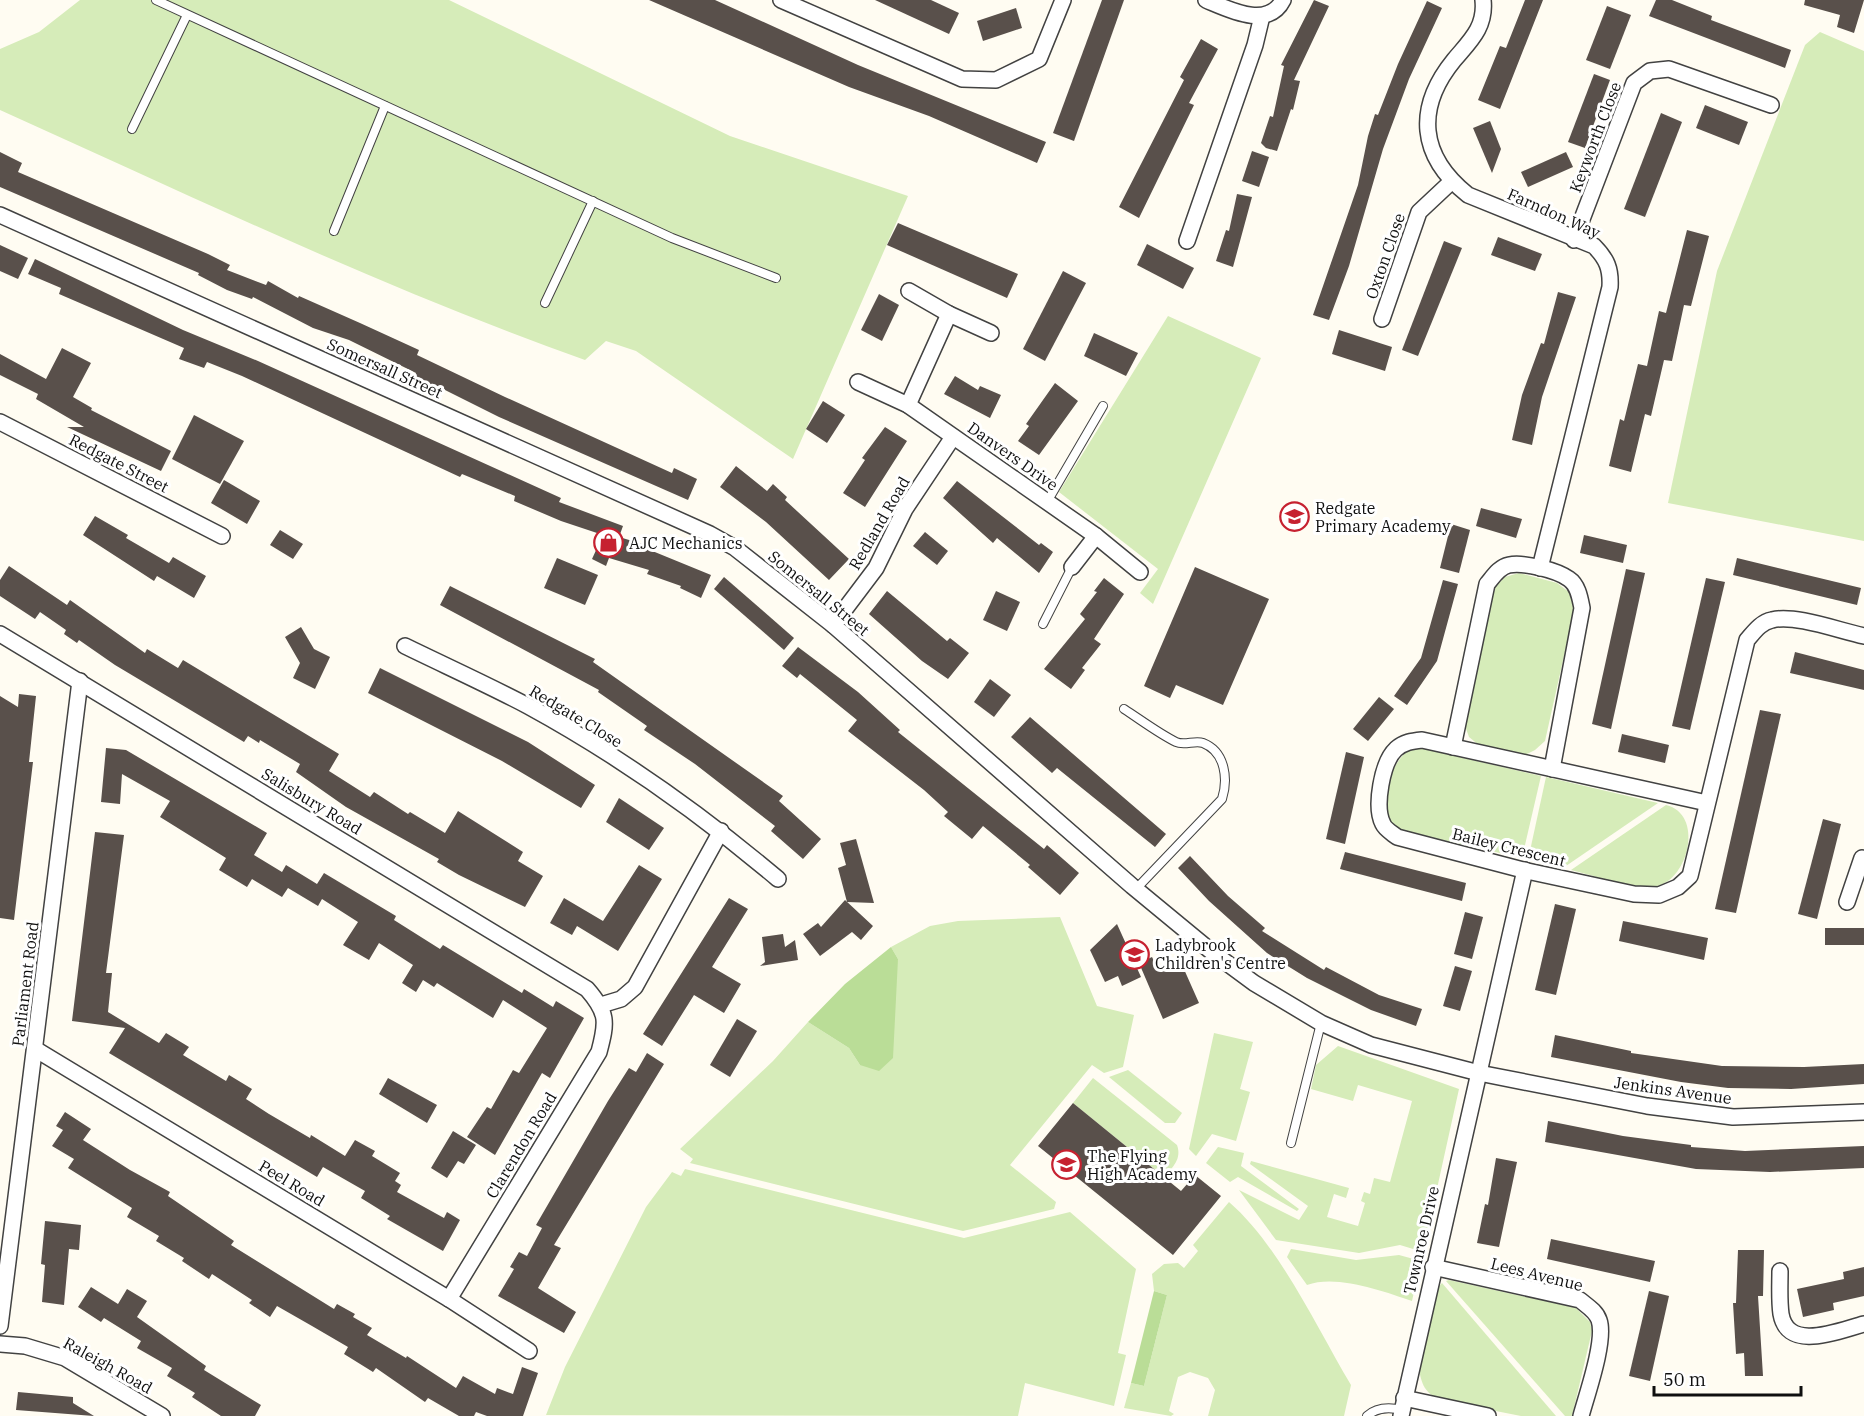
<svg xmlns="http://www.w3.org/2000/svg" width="1864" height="1416" viewBox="0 0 1864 1416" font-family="'IBM Plex Serif',serif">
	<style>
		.green { fill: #d6ecb9 }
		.forest { fill: #badd97 }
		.building { fill: #59504b }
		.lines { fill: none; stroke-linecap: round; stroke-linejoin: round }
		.service-casing { stroke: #424242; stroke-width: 10 }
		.minor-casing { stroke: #424242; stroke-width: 18 }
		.service { stroke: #fff; stroke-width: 8 }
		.minor { stroke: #fff; stroke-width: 15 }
		.labels { text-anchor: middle; stroke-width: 6; stroke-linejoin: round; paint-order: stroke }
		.street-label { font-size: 16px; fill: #0f0f0f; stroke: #fff }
		.poi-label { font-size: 16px; fill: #0f0f0f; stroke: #fff; text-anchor: start }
	</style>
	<rect width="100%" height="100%" fill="#fffcf2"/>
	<g class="green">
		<path d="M80,0H449L730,136L908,196L793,459L636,351L606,341L585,360C385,289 193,197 0,110V49L39,32Z"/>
		<polygon points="1820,32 1864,51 1864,541 1668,503 1717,271 1805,45"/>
		<polygon points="1168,316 1261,358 1153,604 1140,593 1158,569 1059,492"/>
		<polygon points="1519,573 1557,583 1569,592 1574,611 1545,741 1535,750 1523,756 1480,746 1469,737 1464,723 1495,587 1505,577"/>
		<path d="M1411,748H1420L1541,776L1522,858L1398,830C1375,810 1388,764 1411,748Z"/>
		<polygon points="1546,777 1658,803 1563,868 1528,860"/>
		<path d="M1666,805C1704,814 1689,879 1657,886C1636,891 1593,875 1571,870Z"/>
		<polygon points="1060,917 1097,1006 1134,1015 1123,1067 1104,1073 1092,1065 1010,1165 1056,1202 1054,1209 963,1231 690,1163 693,1159 680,1149 773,1061 808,1022 849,1048 860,1065 898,959 891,947 930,926 958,921"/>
		<polygon points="1214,1033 1253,1042 1240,1089 1250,1092 1236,1141 1212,1134 1196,1156 1189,1149"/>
		<polygon points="1338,1046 1459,1089 1423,1252 1400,1245 1359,1253 1276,1240 1239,1190 1299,1220 1308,1206 1250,1164 1251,1161 1349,1188 1346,1198 1334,1194 1327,1217 1358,1226 1365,1203 1361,1201 1364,1192 1370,1194 1374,1178 1390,1182 1412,1101 1358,1085 1353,1101 1311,1089 1316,1065"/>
		<polygon points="1128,1070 1182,1113 1175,1123 1165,1123 1109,1077"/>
		<path d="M1093,1078L1177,1145C1182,1159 1173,1167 1164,1177L1073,1103Z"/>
		<polygon points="1218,1147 1244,1153 1241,1166 1299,1209 1297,1211 1238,1177 1230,1182 1206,1163"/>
		<polygon points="685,1169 964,1238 1070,1212 1136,1269 1118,1353 1126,1355 1114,1406 1025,1383 1018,1416 546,1415 565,1367 646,1207 672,1172 681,1176"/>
		<path d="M1229,1202C1279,1245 1317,1328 1351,1385L1344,1416H1208L1215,1390L1208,1378L1190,1372L1178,1377L1169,1411L1174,1414L1171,1416L1124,1408L1131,1383L1144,1386L1167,1295L1154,1291L1152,1274L1164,1264L1178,1263L1184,1268L1198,1251L1193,1245Z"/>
		<path d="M1291,1249L1356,1260L1399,1255L1421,1261L1412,1301C1383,1291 1336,1274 1307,1285L1287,1257Z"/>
		<polygon points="1449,1280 1576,1308 1590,1322 1592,1331 1572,1416 1565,1416 1446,1281"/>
		<path d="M1442,1283L1556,1416H1521L1440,1400C1425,1393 1421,1384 1419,1368L1435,1291Z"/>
	</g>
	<g class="forest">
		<polygon points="891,947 898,959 893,1058 879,1071 860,1065 849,1048 808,1022 845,984"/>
		<polygon points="1154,1291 1167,1295 1144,1386 1131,1383"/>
	</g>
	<g class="building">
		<polygon points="649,0 715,0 858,65 1046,142 1037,163 929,116 849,87"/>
		<polygon points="875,0 931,0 959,13 949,34"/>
		<polygon points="1102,0 1124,0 1074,141 1053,133"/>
		<polygon points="1314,0 1329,6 1294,80 1300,81 1293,110 1291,109 1277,151 1266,148 1261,143 1270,116 1273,117 1284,66 1281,65"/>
		<polygon points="1525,0 1543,0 1500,109 1478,100 1500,46 1506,48"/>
		<polygon points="1656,0 1672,0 1712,16 1711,20 1791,50 1785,68 1649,16"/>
		<polygon points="1805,0 1864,0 1854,33 1837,27 1840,15 1804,5"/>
		<polygon points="1427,1 1442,8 1409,79 1383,149 1349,266 1329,320 1313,315 1358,185 1368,136 1375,114 1378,115 1398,64"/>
		<polygon points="1607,6 1631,15 1610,69 1586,60"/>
		<polygon points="1016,8 1022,28 983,41 977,21"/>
		<polygon points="1201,39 1218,49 1189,103 1194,105 1139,218 1119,207 1184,80 1180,77"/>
		<polygon points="1594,74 1610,80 1585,148 1568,142"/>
		<polygon points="1705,105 1748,122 1739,145 1696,128"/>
		<polygon points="1661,113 1682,122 1645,217 1624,209"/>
		<polygon points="1490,121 1501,149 1492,173 1473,128"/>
		<polygon points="1252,151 1269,157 1259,187 1242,181"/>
		<polygon points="0,152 22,163 18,172 208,254 230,265 227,270 266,285 268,281 298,298 299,296 360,323 419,350 417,355 505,397 672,473 674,468 697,479 688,500 499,417 437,386 436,390 413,380 416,373 349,340 313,328 253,297 252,299 227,290 198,275 199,273 0,187"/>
		<polygon points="1566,152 1573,167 1528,187 1521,172"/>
		<polygon points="1237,194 1252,197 1233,267 1216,261 1226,230 1229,231"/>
		<polygon points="898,223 1018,274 1007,298 887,245"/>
		<polygon points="1687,230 1709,236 1691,306 1684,305 1672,361 1664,360 1651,416 1645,414 1631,472 1609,466 1620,419 1624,421 1638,364 1647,366 1659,311 1666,313"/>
		<polygon points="1498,237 1542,254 1535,271 1491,255"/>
		<polygon points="1444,241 1462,248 1418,356 1402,350"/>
		<polygon points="1147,244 1194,268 1183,289 1137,265"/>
		<polygon points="0,245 28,258 18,279 0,271"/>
		<polygon points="35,259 183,330 258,361 561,498 559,502 623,526 619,537 646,545 645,548 711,575 701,598 680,588 681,586 647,574 649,570 609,558 606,566 592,559 603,535 561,521 514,501 515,496 462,474 460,477 242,376 207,362 204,368 179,359 184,348 59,294 61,288 28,274"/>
		<polygon points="1063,271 1086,283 1045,361 1023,349"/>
		<polygon points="1558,292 1576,297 1542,397 1532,445 1512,440 1522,395 1541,343 1544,344"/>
		<polygon points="879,294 899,305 882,341 861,330"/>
		<polygon points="1339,330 1392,347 1385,371 1332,354"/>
		<polygon points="1094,333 1138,353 1126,376 1084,356"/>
		<polygon points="62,348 91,363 73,397 92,408 91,410 171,451 161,471 67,427 84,427 36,399 38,394 0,375 0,354 46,379"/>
		<polygon points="955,376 978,390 980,386 1001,395 990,418 944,394"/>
		<polygon points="1055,383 1078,401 1039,455 1018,441 1029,426 1026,424"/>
		<polygon points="823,401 845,415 827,443 806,429"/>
		<polygon points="194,415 244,441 220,484 172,459"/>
		<polygon points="885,427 907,441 865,507 843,493 865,460 862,458"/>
		<polygon points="736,466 767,491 773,484 787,497 785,500 849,559 829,580 766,522 720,487"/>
		<polygon points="224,480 260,501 247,524 211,503"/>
		<polygon points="957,481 1039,545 1041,543 1053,552 1039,573 997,538 993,543 943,498"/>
		<polygon points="1481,508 1522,519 1516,538 1476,526"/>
		<polygon points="95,516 128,535 126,538 169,563 173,557 206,576 194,598 157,576 154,581 83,535"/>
		<polygon points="1451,524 1470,530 1459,573 1440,568"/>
		<polygon points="280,530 303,544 293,559 270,545"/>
		<polygon points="925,532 948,551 937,565 913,546"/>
		<polygon points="1584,535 1627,545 1623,563 1580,553"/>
		<polygon points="557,558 598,575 585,605 544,588"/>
		<polygon points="1737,558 1861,588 1857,605 1733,575"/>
		<polygon points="9,566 67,605 70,600 145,653 147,649 178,668 183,660 339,754 329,771 370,797 374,792 408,814 410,812 445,833 458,811 523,852 518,861 543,876 525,907 459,875 437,862 439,859 346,807 296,772 300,764 260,740 259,743 248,736 244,742 115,665 79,640 77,643 64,634 66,630 40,612 35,619 0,596 0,580"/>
		<polygon points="1195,567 1269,599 1223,705 1176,685 1170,698 1144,686"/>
		<polygon points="1626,569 1645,573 1611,729 1592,724"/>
		<polygon points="724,577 794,638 784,650 714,589"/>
		<polygon points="1104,578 1124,594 1094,639 1101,644 1082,668 1085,670 1071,689 1044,669 1085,619 1080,614 1097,592 1094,591"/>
		<polygon points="1706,578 1725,582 1690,730 1672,726"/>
		<polygon points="1443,580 1458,584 1437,661 1407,705 1394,696 1421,658"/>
		<polygon points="450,586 595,659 593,662 783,796 779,801 821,839 803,859 771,831 775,826 695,764 644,730 647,726 598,692 599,690 440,605"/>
		<polygon points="887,591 947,641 950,638 969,653 948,679 922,661 869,614"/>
		<polygon points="996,591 1020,602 1007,631 983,620"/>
		<polygon points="301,627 314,649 330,657 315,689 293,678 300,663 285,637"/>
		<polygon points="798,647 858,692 900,730 898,732 1044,849 1047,845 1079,873 1060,895 1028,867 1030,865 983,826 972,839 944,816 948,812 924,790 848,731 857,720 800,674 797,678 782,666"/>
		<polygon points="1795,652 1864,670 1864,690 1790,673"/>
		<polygon points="380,668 528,742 595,785 581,808 502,761 368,693"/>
		<polygon points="990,679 1011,695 994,717 974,702"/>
		<polygon points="19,694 36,696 29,762 33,762 14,920 0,918 0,696 18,707"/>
		<polygon points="1379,697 1394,709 1368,741 1353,729"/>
		<polygon points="1760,710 1781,714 1736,913 1715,909"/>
		<polygon points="1030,717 1166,834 1155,847 1057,768 1052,773 1011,737"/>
		<polygon points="1622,734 1669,745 1665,763 1618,752"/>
		<polygon points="106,748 126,750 267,833 254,855 282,872 286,865 317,884 324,873 396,916 394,920 440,949 443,945 522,993 524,989 553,1007 556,1001 584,1018 550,1078 542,1073 495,1155 467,1137 487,1107 491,1109 513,1070 519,1073 547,1028 503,1000 493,1018 437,983 434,987 423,980 416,992 402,983 413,965 379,943 369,960 343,945 358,922 322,899 318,906 288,888 282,897 252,879 247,887 219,870 226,858 160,817 170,801 122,774 120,804 101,802"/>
		<polygon points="1346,752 1364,757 1345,844 1326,839"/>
		<polygon points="619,798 664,828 649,850 606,822"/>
		<polygon points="1823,819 1841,824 1817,919 1798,914"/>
		<polygon points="95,832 124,835 106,973 112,973 108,1012 159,1043 166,1033 189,1047 183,1055 226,1081 229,1075 252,1089 246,1099 269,1114 310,1138 311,1135 345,1156 355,1140 375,1151 372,1156 400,1173 395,1181 401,1185 397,1192 444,1218 447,1212 460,1220 443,1251 387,1219 390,1216 361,1198 365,1191 323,1167 317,1177 109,1053 125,1028 72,1021"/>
		<polygon points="856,839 874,903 847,902 838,868 846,865 840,843"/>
		<polygon points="1345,852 1466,883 1462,901 1340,869"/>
		<polygon points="1190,856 1228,896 1265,928 1262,931 1324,970 1326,967 1379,995 1422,1009 1416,1026 1371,1010 1307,978 1267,953 1209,901 1178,868"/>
		<polygon points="639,865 662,879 618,951 577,926 572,935 550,923 564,898 603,921"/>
		<polygon points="729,898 748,909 712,967 741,984 724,1013 694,995 662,1046 643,1034"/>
		<polygon points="845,900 873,926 861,940 852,932 820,956 803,934 818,923 821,927"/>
		<polygon points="1555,904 1576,909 1556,995 1535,990"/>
		<polygon points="1465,912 1483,917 1472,959 1454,954"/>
		<polygon points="1623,921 1708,938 1704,960 1619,941"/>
		<polygon points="1117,924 1141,977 1122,986 1118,976 1105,982 1090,950"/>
		<rect x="1825" y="928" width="39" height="17"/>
		<polygon points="783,934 785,947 795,940 798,960 760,966 765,962 762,937"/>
		<polygon points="1152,957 1157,967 1179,958 1199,1003 1163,1019 1139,963"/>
		<polygon points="1455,966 1472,971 1460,1011 1443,1006"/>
		<polygon points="737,1019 757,1031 730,1077 710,1065"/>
		<polygon points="1555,1035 1631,1051 1631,1053 1722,1066 1804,1067 1864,1064 1864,1084 1791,1089 1728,1088 1681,1082 1551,1057"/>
		<polygon points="647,1053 664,1064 554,1245 561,1248 538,1288 576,1312 564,1333 498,1296 514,1269 510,1267 519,1252 527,1256 542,1228 536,1225 608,1101 629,1068 636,1072"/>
		<polygon points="388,1078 437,1105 427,1123 379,1094"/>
		<polygon points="1073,1103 1181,1191 1195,1175 1221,1196 1173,1255 1038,1146"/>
		<polygon points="65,1112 91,1129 83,1140 130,1170 170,1192 168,1196 234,1241 231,1245 334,1309 337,1304 355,1314 353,1317 372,1328 367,1335 406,1358 407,1356 456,1388 463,1376 495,1394 497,1388 513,1394 522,1367 538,1373 523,1416 487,1416 476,1412 474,1416 459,1416 428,1398 425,1402 376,1368 373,1372 344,1354 348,1347 312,1326 277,1306 270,1317 249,1303 252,1300 212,1274 209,1279 182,1261 184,1258 156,1241 159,1236 127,1217 132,1208 68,1168 74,1159 52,1146 63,1130 56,1126"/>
		<polygon points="1548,1121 1623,1136 1691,1145 1691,1147 1745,1151 1864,1146 1864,1168 1770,1172 1696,1169 1545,1142"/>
		<polygon points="453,1131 476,1145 464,1164 458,1161 447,1178 431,1168"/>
		<polygon points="1496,1158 1517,1162 1499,1247 1477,1243 1485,1204 1488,1205"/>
		<polygon points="45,1221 81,1225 79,1250 69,1249 64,1305 42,1302 45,1265 41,1264"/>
		<polygon points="1551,1239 1655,1261 1650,1282 1547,1259"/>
		<polygon points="1738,1250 1764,1250 1763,1296 1758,1296 1763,1376 1745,1376 1744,1353 1736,1354 1733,1303 1736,1303"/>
		<polygon points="1864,1267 1864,1296 1833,1303 1834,1310 1803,1317 1797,1289 1844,1279 1843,1272"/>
		<polygon points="91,1287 118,1304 127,1289 147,1301 137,1317 206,1366 204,1370 261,1405 255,1416 221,1416 192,1397 195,1393 167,1376 172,1368 137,1348 141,1341 104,1318 101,1322 78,1307"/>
		<polygon points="1649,1291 1669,1296 1650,1381 1629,1376"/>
		<polygon points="18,1392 73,1397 73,1403 94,1416 16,1410"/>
	</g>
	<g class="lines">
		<defs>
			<g id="service">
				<polyline points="156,0 672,238 776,278"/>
				<polyline points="132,129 187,15"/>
				<polyline points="334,231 385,106"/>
				<polyline points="545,303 593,201"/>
				<polyline points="1047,502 1103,406"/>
				<polyline points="1043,624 1072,567"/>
				<path d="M1124,709C1141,720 1158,733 1176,742C1184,746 1195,740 1203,743C1226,752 1228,780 1222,799L1136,889"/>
				<polyline points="1291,1143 1321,1023"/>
				<path d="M1367,1416C1377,1407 1389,1407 1402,1410"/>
			</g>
			<g id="minor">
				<polyline points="781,0 962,79 996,80 1039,59 1063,0"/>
				<path d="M1206,0C1228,9 1268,30 1283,0"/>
				<path d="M1483,0C1486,27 1470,41 1454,60C1415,108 1419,156 1468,195L1594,246C1607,259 1611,269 1610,287L1540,568"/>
				<polyline points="0,215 710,534 735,548 833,625 1132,886 1212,952 1254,983 1321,1023 1371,1045 1479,1073 1647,1106 1733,1117 1864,1112"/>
				<polyline points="1574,240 1634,83 1650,71 1669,69 1771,105"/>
				<polyline points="1187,241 1255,45 1262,16"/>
				<polyline points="909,291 949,314 991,333"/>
				<polyline points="1382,319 1419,212 1451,182"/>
				<polyline points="858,382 908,405 1096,536 1140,572"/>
				<polyline points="908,405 949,314"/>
				<polyline points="0,422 222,536"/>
				<polyline points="1072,567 1096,536"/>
				<polyline points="833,625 876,568 905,509 953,437"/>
				<path d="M0,634L587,989C608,1013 607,1022 599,1052L449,1299"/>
				<path d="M405,646C446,666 488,685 528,706C616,754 701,814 778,879"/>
				<path d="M1453,747L1487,584C1493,577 1499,567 1509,565C1523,562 1557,570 1569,579C1578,585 1580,598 1582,608L1552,769"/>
				<path d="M1707,803L1422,740C1412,741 1404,742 1396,749C1382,762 1374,807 1383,824C1385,829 1392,833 1397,837L1523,870L1634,894L1659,895L1678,887L1690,876L1747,640C1754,632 1761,622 1772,620C1795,614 1840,631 1864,636"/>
				<polyline points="1847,902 1862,858"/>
				<polyline points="601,1005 621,999 635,987 721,831"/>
				<polyline points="35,1049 449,1299 529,1351"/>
				<path d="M1433,1267L1580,1300C1587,1306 1596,1311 1599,1320C1606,1340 1587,1394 1581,1416"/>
				<path d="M1780,1271C1780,1285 1779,1300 1781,1314C1788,1353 1840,1330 1864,1324"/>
				<polyline points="0,1326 80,681"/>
				<polyline points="0,1344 25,1346 65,1358 162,1416"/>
				<polyline points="1404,1398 1488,1416"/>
				<polyline points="1401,1416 1525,870"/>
			</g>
		</defs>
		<use href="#service" class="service-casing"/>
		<use href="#minor" class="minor-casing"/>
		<use href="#service" class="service"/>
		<use href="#minor" class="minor"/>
	</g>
	<defs>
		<symbol id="school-ring" viewBox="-11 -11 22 22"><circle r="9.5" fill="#fff" stroke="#c62130" stroke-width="1.5"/><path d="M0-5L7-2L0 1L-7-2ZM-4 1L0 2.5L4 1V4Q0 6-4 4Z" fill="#c62130"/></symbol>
		<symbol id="shop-ring" viewBox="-11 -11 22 22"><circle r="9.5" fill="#fff" stroke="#c62130" stroke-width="1.5"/><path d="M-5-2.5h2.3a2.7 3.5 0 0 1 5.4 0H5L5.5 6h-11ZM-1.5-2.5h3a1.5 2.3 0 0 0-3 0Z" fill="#c62130"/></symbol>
	</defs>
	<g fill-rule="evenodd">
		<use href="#school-ring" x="1278" y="500" width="33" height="33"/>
		<use href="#shop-ring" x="592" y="526" width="33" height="33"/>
		<use href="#school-ring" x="1118" y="938" width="33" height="33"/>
		<use href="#school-ring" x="1050" y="1148" width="33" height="33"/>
	</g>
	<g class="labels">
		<g class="street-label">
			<text transform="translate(1595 137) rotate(-69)" y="6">Keyworth Close</text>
			<text transform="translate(1554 213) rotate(24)" y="6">Farndon Way</text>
			<text transform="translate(1385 256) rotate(-71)" y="6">Oxton Close</text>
			<text transform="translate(385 368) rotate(24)" y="6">Somersall Street</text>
			<text transform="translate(1013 456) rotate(35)" y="6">Danvers Drive</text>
			<text transform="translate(119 463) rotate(27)" y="6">Redgate Street</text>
			<text transform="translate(879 523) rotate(-60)" y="6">Redland Road</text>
			<text transform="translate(819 593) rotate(39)" y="6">Somersall Street</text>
			<text transform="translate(576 716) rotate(31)" y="6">Redgate Close</text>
			<text transform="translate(312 801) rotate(31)" y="6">Salisbury Road</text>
			<text transform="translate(1509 847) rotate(14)" y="6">Bailey Crescent</text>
			<text transform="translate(25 984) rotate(-83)" y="6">Parliament Road</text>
			<text transform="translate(1673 1090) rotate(8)" y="6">Jenkins Avenue</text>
			<text transform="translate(521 1145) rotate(-59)" y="6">Clarendon Road</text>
			<text transform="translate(292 1183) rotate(31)" y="6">Peel Road</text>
			<text transform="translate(1421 1240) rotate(-77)" y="6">Townroe Drive</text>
			<text transform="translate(1537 1274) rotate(14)" y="6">Lees Avenue</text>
			<text transform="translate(108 1365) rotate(29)" y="6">Raleigh Road</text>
		</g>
		<g class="poi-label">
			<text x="1315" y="514">Redgate<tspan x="1315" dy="18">Primary Academy</tspan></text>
			<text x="629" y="549">AJC Mechanics</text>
			<text x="1155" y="951">Ladybrook<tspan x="1155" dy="18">Children's Centre</tspan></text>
			<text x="1087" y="1162">The Flying<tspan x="1087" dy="18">High Academy</tspan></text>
		</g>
	</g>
	<path d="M1654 1386v9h147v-9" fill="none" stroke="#0f0f0f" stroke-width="3"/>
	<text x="1663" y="1386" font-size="18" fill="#0f0f0f" stroke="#ffffff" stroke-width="4.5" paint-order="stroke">50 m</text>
</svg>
